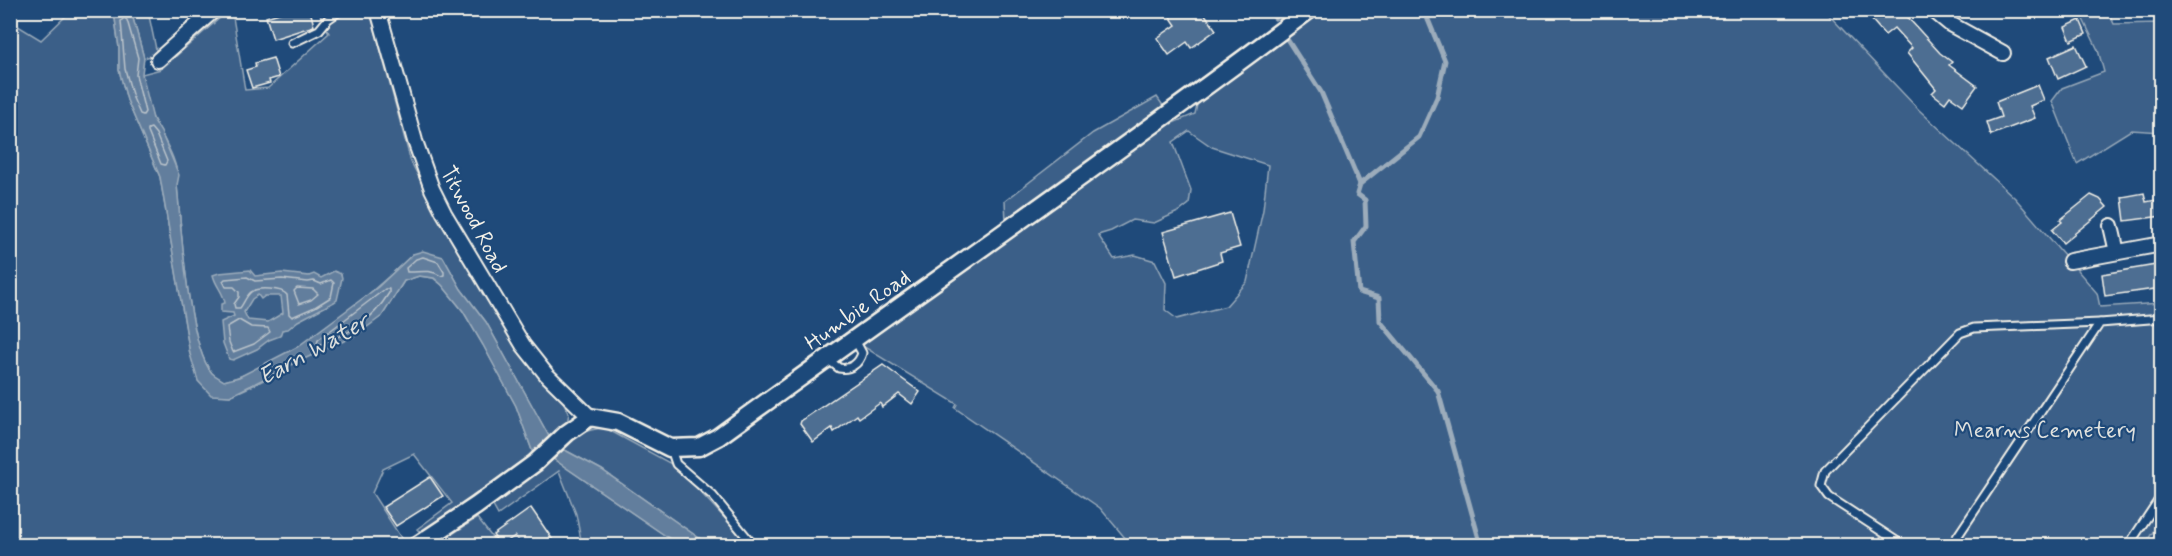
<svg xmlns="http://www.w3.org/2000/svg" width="2172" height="556" viewBox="0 0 2172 556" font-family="Mynerve,sans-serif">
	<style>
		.green { fill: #3a5f88; stroke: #97a8b8; stroke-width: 1.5; fill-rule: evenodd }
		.water { fill: #627e9d; stroke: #9cacbb; stroke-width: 1.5; fill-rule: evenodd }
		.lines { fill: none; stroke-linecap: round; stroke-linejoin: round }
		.shore { stroke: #bac3ca; stroke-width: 1.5 }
		.stream { stroke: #9cacbb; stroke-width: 5 }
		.building { fill: #4d6e92; stroke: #f4f1e8; stroke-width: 1.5 }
		.service-casing { stroke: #f4f1e8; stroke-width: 11 }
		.minor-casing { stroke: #f4f1e8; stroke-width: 18 }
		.tertiary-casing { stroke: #f4f1e8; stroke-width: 21 }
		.service { stroke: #1f4a7a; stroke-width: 7 }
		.minor { stroke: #1f4a7a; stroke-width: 14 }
		.tertiary { stroke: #1f4a7a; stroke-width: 16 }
		.labels { text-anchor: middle; stroke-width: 4.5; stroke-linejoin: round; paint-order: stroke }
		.street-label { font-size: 22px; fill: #f4f1e8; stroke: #1f4a7a }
		.park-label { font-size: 22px; fill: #e1e2de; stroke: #1f4a7a }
		.water-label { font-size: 24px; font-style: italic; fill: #dee0dd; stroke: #1f4a7a }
	</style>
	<rect width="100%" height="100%" fill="#1f4a7a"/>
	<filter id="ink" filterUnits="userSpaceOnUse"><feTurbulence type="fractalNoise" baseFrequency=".0167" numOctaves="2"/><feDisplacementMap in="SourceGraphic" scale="12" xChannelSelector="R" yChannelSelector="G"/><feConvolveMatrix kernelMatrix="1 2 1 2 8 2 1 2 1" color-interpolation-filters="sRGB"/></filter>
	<g filter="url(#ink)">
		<g class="green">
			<polygon points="71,11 114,11 119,48 119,70 127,100 160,177 190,354 211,394 230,396 256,384 382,316 404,281 419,276 433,278 442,285 463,311 483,345 516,406 533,453 421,533 417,529 452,503 414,454 383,469 372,493 405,544 401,545 11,545 10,21 41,40"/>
			<polygon points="131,11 148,11 157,54 144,58"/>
			<path d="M228,11H241L233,17L245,90L268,88L329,33L318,11H370L411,162L454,245L533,368L562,400L569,413L567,424L551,440L486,322L461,289L443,257L413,254C367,298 286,367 224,381C220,379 215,376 212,373C188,346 181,225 177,185C180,163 164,140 154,120C147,107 145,89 142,74L161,69Z"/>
			<path d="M1323,11H1825L1919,110L2015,198L2097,293L2100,307L2161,303V519L2144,546L1131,545L1100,508L955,408L957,404L861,345L1163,127L1195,114L1198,100ZM1189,131L1212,147L1268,165L1263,210L1247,282L1226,306L1177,319L1165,310L1166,283L1155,261L1135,255L1114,259L1098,235L1111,231L1132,220L1154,223L1180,211L1189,204L1191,190L1173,142Z"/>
			<polygon points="2079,11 2108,11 2114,24 2161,23 2162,132 2131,130 2077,164 2052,101 2062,88 2104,72 2098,50"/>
			<polygon points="1157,97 1164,107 1006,221 1005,201 1093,133"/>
			<path d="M605,428L677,467L731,525L747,545H709L602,470L561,448C577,435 585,429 605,428Z"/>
			<polygon points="552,458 679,545 582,545 576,514 559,471 498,515 493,506"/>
			<polygon points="477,518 498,545 435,545"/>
		</g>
		<g class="water">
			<path d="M114,11H131L144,58L142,74L153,119L161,132L179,175L177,185C181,225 188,346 212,373C215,376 220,378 224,381L239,377L297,347L378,287L413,254L423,251L443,257L461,289L486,322L551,440L533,453L516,406L483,345L463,311L442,285L434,278L419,276L404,281L382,316L355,336L295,363L230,396L211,395L198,381L190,354L160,177L127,100L119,70V48Z"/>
			<path d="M250,270L255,276L282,273L309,276L314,274L321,278L334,271L341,274L342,278L337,300L334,302L298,321L288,329L282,330L280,336L269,340L257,349L233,360L229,359L223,343L221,322L234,316L233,313L221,312V304L225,303C223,291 216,287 213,275L219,273ZM258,295L261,299L265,296H281L283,313L268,322L248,320L244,312L252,299Z"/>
			<polygon points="561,448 602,470 709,545 679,545 552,458"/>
		</g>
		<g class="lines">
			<g class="shore">
				<polygon points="124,18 127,20 138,58 136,75 145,112 143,115 140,114 133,98 125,69 121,21"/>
				<polygon points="151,128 156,134 167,161 165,165 161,164 148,132 148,129"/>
				<path d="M423,257L438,262L444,272V275L441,276C429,268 418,273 407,272L406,268L416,259Z"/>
				<path d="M247,277L255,281L282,279L308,282L314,281L321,284L331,280L334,283L331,297L315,307L292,317L289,314L287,295C282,288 258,287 251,292C246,296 244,303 240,308H235L234,304L239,297V292L234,287H226L223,281L225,279Z"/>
				<polygon points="297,288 313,289 318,294 311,300 299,304 294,291"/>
				<path d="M385,289H389V293C370,324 352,331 320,345L317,344L318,340Z"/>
				<polygon points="239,320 251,327 268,328 270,332 254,344 233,352 229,342 227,327"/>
			</g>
			<g class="stream">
				<polyline points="1270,10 1275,18"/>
				<polyline points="1424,10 1445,61 1437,97 1419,137 1360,184 1357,194 1365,200 1366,226 1354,242 1359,292 1379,298 1380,321 1438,391 1481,546"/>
				<polyline points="1287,39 1321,92 1360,184"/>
			</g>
		</g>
		<g class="building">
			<polygon points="289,10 310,10 314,26 273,39 266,17"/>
			<polygon points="1176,10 1202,10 1216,30 1191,48 1187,42 1169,55 1157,38 1176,25 1169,15"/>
			<polygon points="1863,10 1901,10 1940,53 1952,62 1949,65 1977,86 1963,105 1950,96 1945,103 1932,93 1936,89 1907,53 1912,48 1894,28 1885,35"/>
			<polygon points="2080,20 2086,34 2071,41 2065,27"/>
			<polygon points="2076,45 2086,66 2058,79 2049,57"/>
			<polygon points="273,58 279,77 269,80 270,83 252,88 246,70 256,67 255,63"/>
			<polygon points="2038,85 2044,100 2030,106 2035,118 1991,135 1987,122 2001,117 1996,102"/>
			<polygon points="2144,193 2146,202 2162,199 2162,216 2125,221 2122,197"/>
			<polygon points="2091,195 2100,199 2107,207 2063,243 2052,230 2062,222 2060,220"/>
			<polygon points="1230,213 1240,247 1220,253 1222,261 1176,276 1163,232"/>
			<polygon points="2162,264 2162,288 2105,296 2102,274"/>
			<polygon points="883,365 920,392 912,404 899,394 882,407 880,403 859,418 857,415 834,432 832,428 813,442 800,424 801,421"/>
			<polygon points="430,477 443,496 396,526 383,507"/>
			<polygon points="531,508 557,546 522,546 515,536 500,546 493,535"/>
		</g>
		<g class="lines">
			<defs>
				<g id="service">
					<polyline points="292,43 319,30 328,19 341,10"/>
					<path d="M827,359L839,368C850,370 859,364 862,353L855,340"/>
					<polyline points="671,449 676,464 713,496 754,546"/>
					<polyline points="1904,546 1829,497 1821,486 1825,471 1960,333 1974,328 2100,323"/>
					<polyline points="1951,546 2100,323 2162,318"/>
					<polyline points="2128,546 2162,495"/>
				</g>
				<g id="minor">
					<polyline points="378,10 415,141 432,189 444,213 523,345 546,374 590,417"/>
					<polyline points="1933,10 1950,24 2003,53"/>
					<polyline points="158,60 214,10"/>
					<polyline points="2111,226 2117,252"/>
					<polyline points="2070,261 2162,244"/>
				</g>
				<path id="tertiary" d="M416,546L476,506L535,463L567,433L590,417L618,422L670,448L699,447L718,437C915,294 1115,156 1309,10"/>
			</defs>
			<use href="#service" class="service-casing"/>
			<use href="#minor" class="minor-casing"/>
			<use href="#tertiary" class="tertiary-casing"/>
			<use href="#service" class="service"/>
			<use href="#minor" class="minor"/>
			<use href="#tertiary" class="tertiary"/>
		</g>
	</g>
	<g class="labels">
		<g class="street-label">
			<text transform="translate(475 219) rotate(62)" y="8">Titwood Road</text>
			<text transform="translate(857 309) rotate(-35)" y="8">Humbie Road</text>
		</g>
		<g class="park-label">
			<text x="2045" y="437">Mearns Cemetery</text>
		</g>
		<g class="water-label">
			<text transform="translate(313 349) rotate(-29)" y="8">Earn Water</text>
		</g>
	</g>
	<rect width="2172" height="556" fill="none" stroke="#1f4a7a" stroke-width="36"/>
	<rect x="18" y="18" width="2136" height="520" fill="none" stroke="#f4f1e8" stroke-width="2" filter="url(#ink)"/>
</svg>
